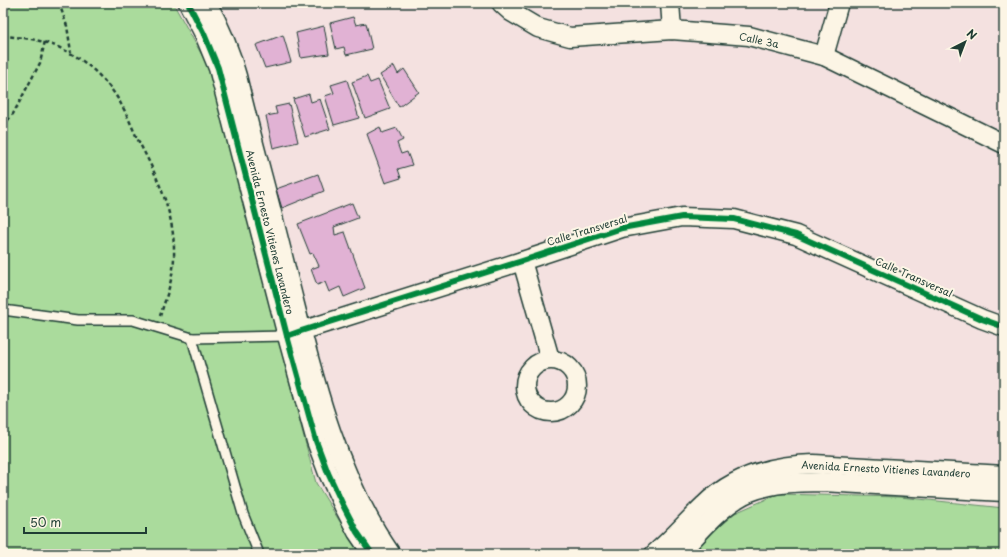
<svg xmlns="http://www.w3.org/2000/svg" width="1007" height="557" viewBox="0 0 1007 557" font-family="'Playpen Sans',sans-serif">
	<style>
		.green { fill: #aadb9c; stroke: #648c68 }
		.building { fill: #e1b2d4; stroke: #1f3d34 }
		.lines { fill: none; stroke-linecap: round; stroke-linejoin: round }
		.lane-casing { stroke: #1f3d34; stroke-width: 12 }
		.street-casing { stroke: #1f3d34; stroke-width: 21 }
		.path { stroke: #1f3d34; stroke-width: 2.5; stroke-dasharray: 4 3; stroke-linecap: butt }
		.lane { stroke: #fcf5e5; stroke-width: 9 }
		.street { stroke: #fcf5e5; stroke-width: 18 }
		.cycleway-casing { stroke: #fcf5e5; stroke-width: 8 }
		.cycleway { stroke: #00873e; stroke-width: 6 }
		.labels { text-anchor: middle; stroke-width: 4; stroke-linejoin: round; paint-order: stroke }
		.street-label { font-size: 10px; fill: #1f3d34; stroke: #fcf5e5 }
	</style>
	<rect width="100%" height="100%" fill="#f4e1e0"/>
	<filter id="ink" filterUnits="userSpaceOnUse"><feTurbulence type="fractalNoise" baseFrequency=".025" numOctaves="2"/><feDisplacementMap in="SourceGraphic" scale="8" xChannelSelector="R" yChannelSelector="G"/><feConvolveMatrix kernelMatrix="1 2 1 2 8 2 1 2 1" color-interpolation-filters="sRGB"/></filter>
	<g filter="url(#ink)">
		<g class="green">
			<polygon points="3,3 173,3 213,75 254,247 316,483 360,554 3,554"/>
			<polygon points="778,494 900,497 1004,508 1004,554 687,554 735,513"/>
		</g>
		<g class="building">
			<polygon points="353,17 356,25 366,23 372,49 346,55 344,47 336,49 330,23"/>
			<polygon points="324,26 329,54 301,58 296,33"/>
			<polygon points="283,35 291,62 265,68 256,45"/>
			<polygon points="394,66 398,74 404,69 419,92 399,107 380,75"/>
			<polygon points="367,76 370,83 378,80 390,109 365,118 352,82"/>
			<polygon points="347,80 359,118 334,125 325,96 334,93 331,85"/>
			<polygon points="309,94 311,102 320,99 330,129 305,137 293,99"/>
			<polygon points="289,104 298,142 273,148 266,116 277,114 275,107"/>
			<polygon points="380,127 382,133 397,128 403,140 397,143 401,154 407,152 412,165 398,169 401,178 385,183 367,134"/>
			<polygon points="318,174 324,191 282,208 276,189"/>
			<polygon points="352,203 358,218 334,227 335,235 345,232 365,288 344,297 340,287 329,292 325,282 317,285 311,269 319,266 313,253 310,254 298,224"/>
		</g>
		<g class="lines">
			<defs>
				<g id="lane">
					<polyline points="3,310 78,320 133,320 192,338 287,336"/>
					<polyline points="192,338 243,514 259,554"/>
				</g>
				<g id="street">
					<polyline points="188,3 204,34 218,68 287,336 316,441 328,473 343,505 357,532 372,554"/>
					<path d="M207,3C220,26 230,50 237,76C253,144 273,212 289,281C313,375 335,473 391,554"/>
					<polyline points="501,3 511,12 538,28 570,37 672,30 749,36 824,56 1004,144"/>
					<polyline points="670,3 672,30"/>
					<polyline points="824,56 839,3"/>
					<polyline points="522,261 550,359"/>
					<polyline points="287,336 301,331 522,261 622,228 682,217 734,219 796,235 982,319 1004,327"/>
					<circle cx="551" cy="386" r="26"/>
					<path d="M654,554C672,539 687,521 704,505C734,475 773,465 814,464L1004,475"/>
					<path d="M679,554C699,533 723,503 750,492C773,483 797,482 822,482L1004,492"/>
				</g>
			</defs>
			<use href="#lane" class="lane-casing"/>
			<use href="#street" class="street-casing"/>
			<g class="path">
				<polyline points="59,3 67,26 71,52"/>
				<path d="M3,36C28,38 47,40 70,53C89,63 111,85 121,104C128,116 133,130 139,142C157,176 173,210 174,248C175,273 168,292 160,316"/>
				<polyline points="3,126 13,114 40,63 45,41"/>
				<polyline points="3,553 4,554"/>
			</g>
			<use href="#lane" class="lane"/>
			<use href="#street" class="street"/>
			<defs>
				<g id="cycleway">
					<polyline points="188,3 204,34 218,68 287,336 316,441 328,473 343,505 357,532 372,554"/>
					<polyline points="287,336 301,331 522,261 622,228 682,217 734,219 796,235 982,319 1004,327"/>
				</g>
			</defs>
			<use href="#cycleway" class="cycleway-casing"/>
			<use href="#cycleway" class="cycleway"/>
		</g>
	</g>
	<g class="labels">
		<g class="street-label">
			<text transform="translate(759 40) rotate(12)" y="4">Calle 3a</text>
			<text transform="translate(587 230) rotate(-17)" y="4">Calle Transversal</text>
			<text transform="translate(270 232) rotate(76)" y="4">Avenida Ernesto Vitienes Lavandero</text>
			<text transform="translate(914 277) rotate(24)" y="4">Calle Transversal</text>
			<text transform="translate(886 469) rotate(3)" y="4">Avenida Ernesto Vitienes Lavandero</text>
		</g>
	</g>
	<rect width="1007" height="557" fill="none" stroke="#fcf5e5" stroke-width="16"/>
	<rect x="8" y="8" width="991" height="541" fill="none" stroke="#1f3d34" stroke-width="1.5" filter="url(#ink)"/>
	<g transform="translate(965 42) rotate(42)" stroke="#fcf5e5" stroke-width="3" paint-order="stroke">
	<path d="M0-3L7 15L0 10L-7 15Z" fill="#1f3d34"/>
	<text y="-6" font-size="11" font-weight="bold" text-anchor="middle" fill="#1f3d34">N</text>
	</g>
	<path d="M24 527v6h122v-6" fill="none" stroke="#1f3d34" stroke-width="2"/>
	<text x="30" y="527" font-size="12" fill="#1f3d34" stroke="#fcf5e5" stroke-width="3" paint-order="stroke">50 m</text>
</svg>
